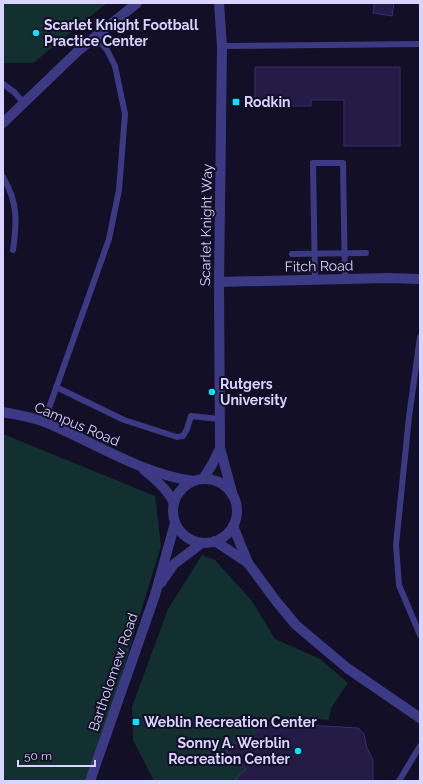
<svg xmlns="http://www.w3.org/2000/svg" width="423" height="784" viewBox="0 0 423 784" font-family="Raleway,sans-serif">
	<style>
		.green { fill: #12302f }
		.building { fill: #241b47; stroke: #3b2d73 }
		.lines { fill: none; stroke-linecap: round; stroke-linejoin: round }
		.lane { stroke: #3d3a85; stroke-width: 6 }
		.street { stroke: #3d3a85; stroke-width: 10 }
		.poi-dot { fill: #00e5ff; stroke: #130f26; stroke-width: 1.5 }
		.labels { text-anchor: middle; stroke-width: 4; stroke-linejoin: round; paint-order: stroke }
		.poi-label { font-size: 14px; font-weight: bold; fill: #d9d4ff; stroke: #130f26; text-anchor: start }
		.street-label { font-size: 14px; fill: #d9d4ff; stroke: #130f26 }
	</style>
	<rect width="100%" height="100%" fill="#130f26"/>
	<g class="green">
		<polygon points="3,3 107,3 33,63 3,63"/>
		<polygon points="3,434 155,496 161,546 89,781 3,781"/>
		<polygon points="202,555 215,560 252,601 275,639 320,659 348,683 331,708 329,720 273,716 244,741 234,743 225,749 248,771 245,781 154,781 133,740 132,707 168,609"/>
	</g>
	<g class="building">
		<polygon points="374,3 394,3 392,16 373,13"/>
		<polygon points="255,67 400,67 400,146 344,146 344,100 311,100 311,106 255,106"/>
		<polygon points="272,723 358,728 364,734 367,748 373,760 373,781 234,781 246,769 224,748 232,744 246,740 262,727"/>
	</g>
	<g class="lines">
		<g class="lane">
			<polyline points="222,46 420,44"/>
			<polyline points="3,84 14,92 23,102"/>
			<path d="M3,177C18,202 17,222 13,250"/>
			<polyline points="292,254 366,253"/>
			<polyline points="315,280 313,163 343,163 345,279"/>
			<polyline points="420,337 409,417 396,545 399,585 420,635"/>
			<polyline points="56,387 124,420 177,437 183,436 187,429 191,416 219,419"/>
			<polyline points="44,422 109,239 119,190 125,114 115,66 107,50 95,36"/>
			<polyline points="399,781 420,746"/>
		</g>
		<g class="street">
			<polyline points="219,3 222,46 219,282 220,448 233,496"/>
			<polyline points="3,123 79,50 137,3"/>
			<polyline points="219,282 387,278 420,279"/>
			<path d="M3,412C17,415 32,417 45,422C94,442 141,474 194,481"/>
			<path d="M144,470C155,479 167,489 174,503"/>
			<polyline points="203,479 213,463 220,448"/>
			<circle cx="205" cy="511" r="32"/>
			<polyline points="233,526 248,563 276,601 296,625 347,668 420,718"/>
			<polyline points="215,541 248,563"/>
			<polyline points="161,583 174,564 202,543"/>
			<polyline points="90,781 155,595 175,523"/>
		</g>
	</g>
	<g class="poi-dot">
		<circle cx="36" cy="33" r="4"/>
		<rect x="232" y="98" width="8" height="8" rx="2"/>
		<circle cx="212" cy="392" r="4"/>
		<rect x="132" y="718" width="8" height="8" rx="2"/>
		<circle cx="298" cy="751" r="4"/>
	</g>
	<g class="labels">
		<g class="poi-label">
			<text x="44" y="30">Scarlet Knight Football<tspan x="44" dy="16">Practice Center</tspan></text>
			<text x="244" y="107">Rodkin</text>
			<text x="220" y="389">Rutgers<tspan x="220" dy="16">University</tspan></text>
			<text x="144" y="727">Weblin Recreation Center</text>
			<text x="290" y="748" text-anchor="end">Sonny A. Werblin<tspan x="290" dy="16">Recreation Center</tspan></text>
		</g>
		<g class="street-label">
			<text transform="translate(206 225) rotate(-89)" y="5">Scarlet Knight Way</text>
			<text transform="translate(319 266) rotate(-1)" y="5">Fitch Road</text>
			<text transform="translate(77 424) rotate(23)" y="5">Campus Road</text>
			<text transform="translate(113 672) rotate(-71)" y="5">Bartholomew Road</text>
		</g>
	</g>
	<rect width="423" height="784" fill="none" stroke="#d9d4ff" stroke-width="8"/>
	<path d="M18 760v6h77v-6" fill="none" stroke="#d9d4ff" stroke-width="2"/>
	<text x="24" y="760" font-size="12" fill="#d9d4ff" stroke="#130f26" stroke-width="3" paint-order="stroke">50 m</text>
</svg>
